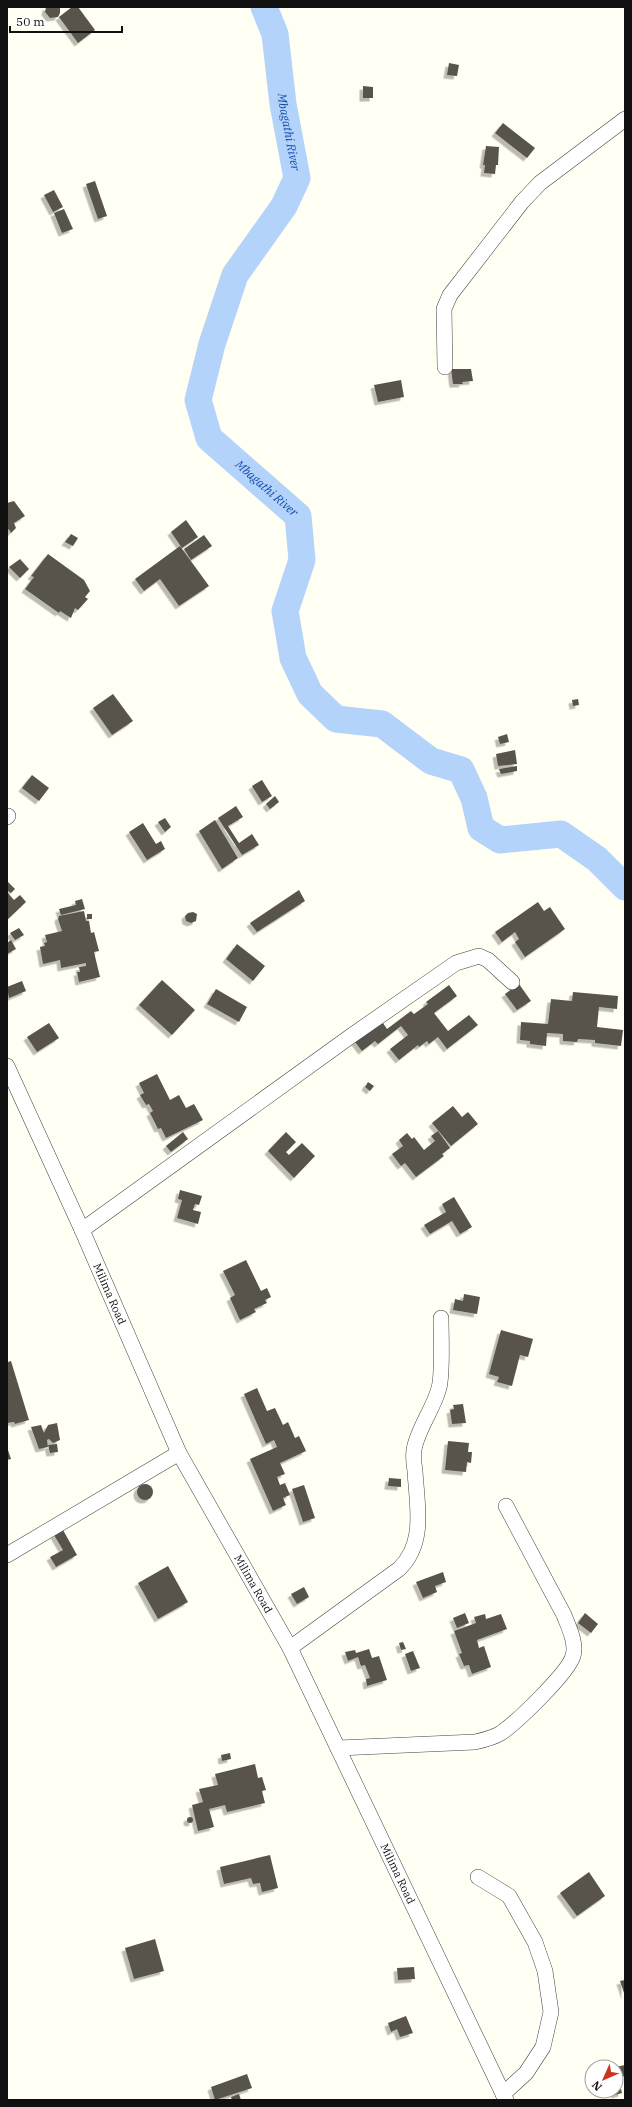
<svg xmlns="http://www.w3.org/2000/svg" width="632" height="2107" viewBox="0 0 632 2107" font-family="'IBM Plex Serif',serif">
	<style>
		.lines { fill: none; stroke-linecap: round; stroke-linejoin: round }
		.river { stroke: #b4d3fa; stroke-width: 27 }
		.building { fill: #59534b; filter: url(#shadow) }
		.street-casing { stroke: #434343; stroke-width: 16 }
		.street { stroke: #fff; stroke-width: 15 }
		.labels { text-anchor: middle; stroke-width: 4; stroke-linejoin: round; paint-order: stroke }
		.street-label { font-size: 11px; fill: #101010; stroke: #fff }
		.water-label { font-size: 12px; font-style: italic; fill: #104bab; stroke: #fff }
	</style>
	<defs>
		<filter id="shadow"><feDropShadow dx="-3.5" dy="3.5" stdDeviation="0" flood-color="#0004"/></filter>
	</defs>
	<rect width="100%" height="100%" fill="#fffff3"/>
	<g class="lines">
		<path class="river" id="s1" d="M264,7L275,34L283,104L297,178L284,206L235,275L212,344L198,400L209,438L298,516L302,560L285,611L293,658L310,694L336,719L382,724L431,761L461,770L474,798L481,828L500,840L561,834L597,859L625,887"/>
	</g>
	<g class="building">
		<polygon points="46,7 60,7 60,13 58,17 50,18 45,12"/>
		<polygon points="72,7 78,7 95,30 78,43 59,17"/>
		<polygon points="449,63 459,65 457,76 447,75"/>
		<polygon points="363,86 373,87 373,98 363,98"/>
		<polygon points="503,123 535,148 527,158 495,133"/>
		<polygon points="486,146 499,147 498,165 496,165 495,174 484,173 485,165 483,165"/>
		<polygon points="95,181 107,216 98,219 86,184"/>
		<polygon points="54,190 63,207 53,212 44,195"/>
		<polygon points="64,209 73,229 62,233 54,213"/>
		<polygon points="451,369 471,369 473,381 462,382 463,384 453,384"/>
		<polygon points="401,380 404,397 378,402 374,385"/>
		<polygon points="14,501 25,516 14,523 16,528 11,533 9,529 7,531 7,503"/>
		<polygon points="186,520 198,537 182,548 171,532"/>
		<polygon points="71,534 78,538 73,546 65,542"/>
		<polygon points="204,535 212,546 191,560 184,549"/>
		<polygon points="180,546 209,586 179,606 160,579 144,591 135,579"/>
		<polygon points="48,554 84,580 90,591 85,597 88,599 78,610 75,608 71,618 60,611 59,613 25,589 34,577 31,576"/>
		<polygon points="20,559 29,569 20,578 9,567"/>
		<polygon points="113,694 133,721 112,735 93,708"/>
		<polygon points="578,699 579,705 573,706 572,700"/>
		<polygon points="507,734 509,742 500,744 498,737"/>
		<polygon points="515,750 517,764 498,766 496,754"/>
		<polygon points="517,766 517,771 501,774 499,769"/>
		<polygon points="32,775 49,788 39,801 22,788"/>
		<polygon points="262,780 272,796 262,802 252,786"/>
		<polygon points="275,796 279,802 270,809 266,804"/>
		<polygon points="236,806 243,817 228,826 239,843 252,834 259,845 242,855 218,818"/>
		<polygon points="165,818 171,827 165,832 158,822"/>
		<polygon points="215,820 238,858 222,869 199,831"/>
		<polygon points="143,823 156,844 161,841 165,849 147,860 129,832"/>
		<polygon points="7,881 15,889 11,893 7,890"/>
		<polygon points="299,890 305,901 257,932 250,923"/>
		<polygon points="7,892 14,900 20,895 26,902 7,920"/>
		<polygon points="82,899 85,909 61,915 59,909 76,905 75,901"/>
		<polygon points="538,902 544,911 550,907 565,929 525,957 515,942 519,939 515,932 502,942 495,932"/>
		<polygon points="84,911 86,921 89,921 91,933 94,932 99,951 94,952 100,977 79,982 77,972 80,972 79,967 86,966 86,963 61,968 60,960 43,964 40,947 45,946 44,943 47,942 45,935 62,931 58,919 59,916"/>
		<polygon points="193,912 197,914 196,921 191,923 186,921 185,916 188,913"/>
		<rect x="87" y="914" width="5" height="5"/>
		<polygon points="19,928 24,935 15,940 10,933"/>
		<polygon points="11,940 16,949 7,954 7,943"/>
		<polygon points="237,944 265,966 253,981 226,959"/>
		<polygon points="162,980 195,1010 172,1035 139,1005"/>
		<polygon points="22,981 26,991 9,998 7,987"/>
		<polygon points="519,984 531,1001 517,1010 505,994"/>
		<polygon points="449,985 457,996 434,1013 448,1031 469,1015 478,1025 447,1049 438,1037 429,1044 427,1041 419,1047 418,1045 399,1060 390,1049 408,1035 401,1026 378,1044 375,1041 362,1051 355,1042 381,1020 387,1029 411,1011 414,1014 428,1004 426,1002"/>
		<polygon points="216,989 247,1007 239,1022 207,1004"/>
		<polygon points="573,992 618,996 617,1009 599,1007 597,1027 623,1030 621,1046 595,1043 595,1040 578,1039 577,1042 563,1041 563,1034 547,1033 546,1046 530,1044 530,1041 520,1040 521,1022 548,1024 551,999 572,1001"/>
		<polygon points="49,1023 59,1038 37,1052 27,1037"/>
		<polygon points="157,1074 170,1100 179,1095 186,1108 194,1104 203,1120 166,1138 161,1128 158,1129 150,1113 153,1111 149,1104 146,1105 140,1095 144,1093 139,1083"/>
		<polygon points="368,1082 374,1086 370,1091 365,1087"/>
		<polygon points="453,1106 462,1117 468,1112 478,1124 451,1146 432,1123"/>
		<polygon points="438,1131 450,1148 442,1154 444,1156 416,1177 405,1163 401,1166 392,1154 403,1146 399,1140 407,1133 412,1139 414,1137 424,1150 435,1141 431,1136"/>
		<polygon points="183,1132 188,1139 171,1152 166,1146"/>
		<polygon points="286,1132 296,1142 286,1152 289,1155 302,1143 315,1156 294,1178 268,1151"/>
		<polygon points="180,1190 202,1196 199,1205 195,1204 193,1210 201,1212 198,1224 177,1218 182,1200 178,1199"/>
		<polygon points="454,1197 472,1227 460,1234 452,1221 430,1234 424,1225 446,1212 442,1204"/>
		<polygon points="246,1260 261,1291 267,1288 271,1297 265,1300 267,1303 254,1309 256,1312 240,1320 230,1298 235,1295 223,1271"/>
		<polygon points="464,1294 480,1297 477,1314 453,1310 455,1299 463,1301"/>
		<polygon points="501,1330 533,1339 528,1357 520,1355 512,1386 497,1382 499,1377 489,1374"/>
		<polygon points="7,1359 8,1362 11,1361 29,1420 15,1424 14,1422 7,1423"/>
		<polygon points="257,1388 267,1411 275,1408 283,1425 288,1422 295,1438 299,1436 306,1451 280,1463 285,1474 277,1477 280,1485 285,1483 290,1495 283,1498 286,1505 273,1511 250,1459 277,1447 274,1440 266,1444 244,1394"/>
		<polygon points="463,1404 466,1423 452,1424 450,1410 454,1409 453,1405"/>
		<polygon points="57,1423 60,1440 53,1443 49,1439 47,1440 48,1447 39,1449 31,1427 41,1425 44,1433 48,1425"/>
		<polygon points="448,1441 469,1443 468,1452 472,1452 471,1463 467,1462 466,1472 445,1470"/>
		<polygon points="57,1444 58,1452 50,1453 48,1445"/>
		<polygon points="7,1447 11,1459 7,1460"/>
		<polygon points="389,1478 401,1479 401,1487 388,1486"/>
		<circle cx="145" cy="1492" r="8"/>
		<polygon points="304,1485 315,1518 303,1522 292,1489"/>
		<polygon points="63,1530 77,1555 56,1567 50,1557 63,1550 54,1535"/>
		<polygon points="168,1566 188,1602 158,1619 138,1583"/>
		<polygon points="443,1572 446,1582 435,1586 437,1592 423,1598 416,1582"/>
		<polygon points="304,1587 309,1597 297,1604 291,1594"/>
		<polygon points="465,1613 469,1623 457,1628 453,1618"/>
		<polygon points="585,1613 598,1624 591,1633 578,1623"/>
		<polygon points="485,1614 486,1619 501,1614 507,1629 477,1640 479,1648 484,1646 491,1667 472,1674 469,1665 464,1666 459,1654 462,1653 454,1631 476,1623 474,1617"/>
		<polygon points="403,1642 406,1649 401,1650 399,1643"/>
		<polygon points="369,1649 372,1658 379,1656 387,1680 367,1686 366,1679 370,1678 365,1665 361,1666 358,1657 348,1661 345,1652 355,1650 356,1653"/>
		<polygon points="413,1651 420,1668 411,1671 405,1654"/>
		<polygon points="230,1753 231,1759 222,1761 221,1755"/>
		<polygon points="255,1764 258,1778 262,1777 266,1790 262,1791 265,1803 227,1812 225,1805 209,1809 214,1827 198,1831 192,1805 203,1802 199,1789 218,1785 215,1774"/>
		<circle cx="190" cy="1820" r="3"/>
		<polygon points="270,1855 278,1888 262,1892 260,1883 253,1884 251,1878 224,1884 220,1867"/>
		<polygon points="589,1872 605,1896 577,1916 560,1893"/>
		<polygon points="155,1939 164,1971 134,1979 125,1948"/>
		<polygon points="414,1967 415,1979 398,1980 397,1968"/>
		<polygon points="625,1980 625,1996 620,1981"/>
		<polygon points="406,2016 413,2033 400,2037 397,2029 391,2032 388,2023"/>
		<polygon points="625,2065 625,2076 617,2078 616,2067"/>
		<polygon points="247,2074 252,2088 215,2100 211,2087"/>
		<polygon points="621,2089 622,2093 615,2095 614,2091"/>
		<polygon points="239,2094 241,2100 232,2100 231,2097"/>
	</g>
	<g class="lines">
		<defs>
			<g id="street">
				<polyline points="445,367 444,309 450,295 522,202 540,183 625,119"/>
				<polyline points="7,817 8,816"/>
				<path id="s2" d="M7,1066L82,1230L179,1453L290,1648L506,2100"/>
				<polyline points="82,1230 351,1036 456,963 479,956 488,960 512,982"/>
				<polyline points="7,1555 179,1453"/>
				<path d="M290,1648L399,1569C426,1543 417,1506 415,1471C414,1465 413,1457 414,1450C417,1430 433,1410 439,1388C443,1372 441,1337 441,1318"/>
				<path d="M338,1748L475,1742C484,1740 493,1738 501,1733C517,1722 568,1673 573,1656C577,1643 568,1626 564,1615L506,1506"/>
				<polyline points="478,1877 509,1896 535,1942 545,1971 551,2012 543,2047 526,2073 503,2094"/>
			</g>
		</defs>
		<use href="#street" class="street-casing"/>
		<use href="#street" class="street"/>
	</g>
	<g class="labels">
		<g class="street-label">
			<text dy="4" stroke="none"><textPath href="#s2" startOffset="250">Milima Road</textPath></text>
			<text dy="4" stroke="none"><textPath href="#s2" startOffset="574">Milima Road</textPath></text>
			<text dy="4" stroke="none"><textPath href="#s2" startOffset="898">Milima Road</textPath></text>
		</g>
		<g class="water-label">
			<text dy="4" stroke="none"><textPath href="#s1" startOffset="128">Mbagathi River</textPath></text>
			<text dy="4" stroke="none"><textPath href="#s1" startOffset="537">Mbagathi River</textPath></text>
		</g>
	</g>
	<rect width="632" height="2107" fill="none" stroke="#101010" stroke-width="16"/>
	<g transform="translate(604 2079) rotate(225)"><circle r="19" fill="#ffffff" stroke="#9f9f9f"/>
	<path d="M0-3L7 15L0 10L-7 15Z" fill="#ca351e"/>
	<text y="-6" font-size="11" font-weight="bold" text-anchor="middle" fill="#101010">N</text>
	</g>
	<path d="M10 26v6h112v-6" fill="none" stroke="#101010" stroke-width="2"/>
	<text x="16" y="26" font-size="12" fill="#101010" stroke="#ffffff" stroke-width="3" paint-order="stroke">50 m</text>
</svg>
